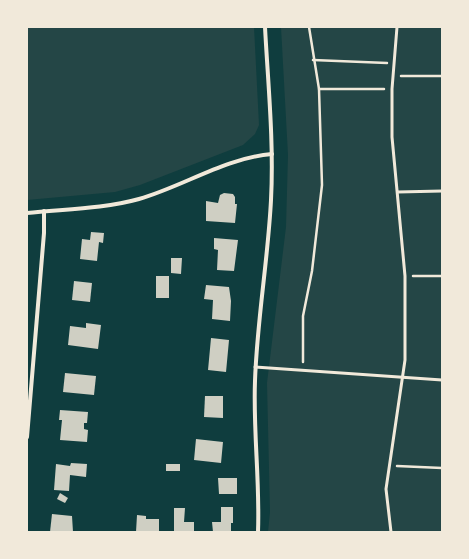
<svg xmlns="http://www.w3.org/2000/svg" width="469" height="559" viewBox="0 0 469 559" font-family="Literata,serif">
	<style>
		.green { fill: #244646 }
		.building { fill: #cfcfc3 }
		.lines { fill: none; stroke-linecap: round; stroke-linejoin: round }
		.path { stroke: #f1e9da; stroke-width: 2.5 }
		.service { stroke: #f1e9da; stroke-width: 3 }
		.minor { stroke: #f1e9da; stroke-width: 4 }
	</style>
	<rect width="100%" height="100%" fill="#0f3d3e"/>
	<g class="green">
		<polygon points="27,27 254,27 259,125 255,134 243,145 140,185 115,192 27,200"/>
		<polygon points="281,27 442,27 442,532 268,532 270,512 267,383 286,227 288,155"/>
	</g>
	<g class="building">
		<polygon points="224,193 233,194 235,197 235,204 237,204 235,223 206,221 206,201 218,203 220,195"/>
		<polygon points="91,232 104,233 103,243 99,242 97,261 80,259 82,239 90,240"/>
		<polygon points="214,238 238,240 234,271 217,270 218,250 214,249"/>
		<polygon points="171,258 182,258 181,274 171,273"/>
		<rect x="156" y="276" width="13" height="22"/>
		<polygon points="74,281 92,283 90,302 72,300"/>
		<polygon points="206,285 229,287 231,301 230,321 212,319 213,300 204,299"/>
		<polygon points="86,323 101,325 98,349 68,345 70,326 86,328"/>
		<polygon points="211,338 229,340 226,372 208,370"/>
		<polygon points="65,373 96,376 94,395 63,392"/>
		<polygon points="205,396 223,396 223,418 204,417"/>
		<polygon points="60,410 88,412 87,423 84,423 84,429 88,430 87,442 60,440 62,420 59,420"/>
		<polygon points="196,439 223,442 221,463 194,460"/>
		<polygon points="71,463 87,464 86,477 70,475 69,491 54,490 56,464 70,466"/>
		<rect x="166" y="464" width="14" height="7"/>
		<polygon points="218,478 237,478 237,494 219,494"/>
		<polygon points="60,493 68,498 65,503 57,499"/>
		<polygon points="221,507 233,507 233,523 231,523 231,532 213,532 212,522 221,522"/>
		<polygon points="174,508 185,508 184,522 194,522 194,532 174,532"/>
		<polygon points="52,514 72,516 73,532 50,532"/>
		<polygon points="137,515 146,516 146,519 159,519 159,532 136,532"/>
	</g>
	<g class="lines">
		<g class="path">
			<polyline points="313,60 387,63"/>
			<polyline points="401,76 442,76"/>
			<polyline points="319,89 384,89"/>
			<polyline points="413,276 442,276"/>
			<polyline points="303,362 303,316 312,271 322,185 319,89 309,27"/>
			<polyline points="397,466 442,468"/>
		</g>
		<g class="service">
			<polyline points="398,192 442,191"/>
			<polyline points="255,367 442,380"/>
			<polyline points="391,532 386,489 405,360 405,276 392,137 392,89 397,27"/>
		</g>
		<g class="minor">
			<path d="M27,213C64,209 103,209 139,199C184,186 225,158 272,154"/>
			<polyline points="27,437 44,233 44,211"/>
			<path d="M258,532C260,481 253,431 255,381C257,320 268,260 271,200C274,142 268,84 265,27"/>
		</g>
	</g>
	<rect width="469" height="559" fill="none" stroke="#f1e9da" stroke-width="56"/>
</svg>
